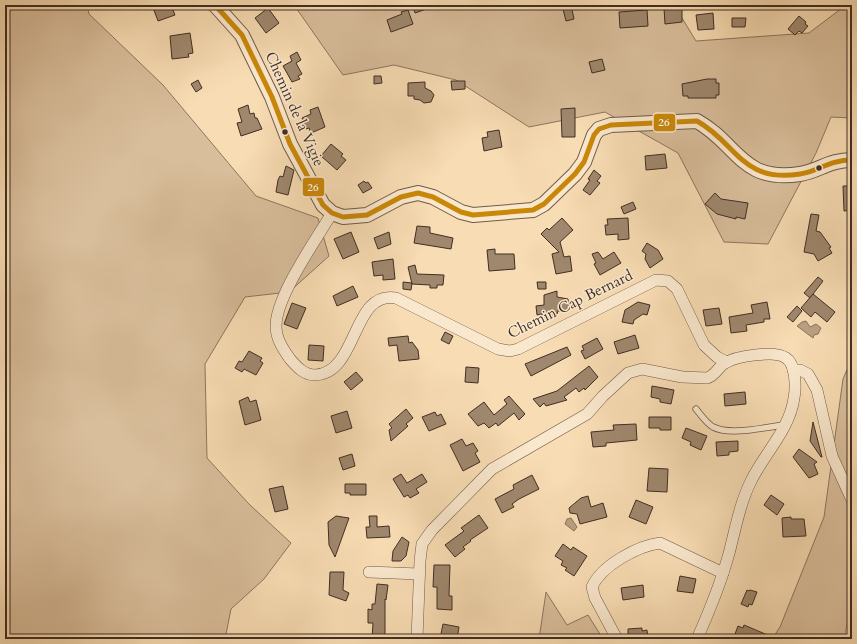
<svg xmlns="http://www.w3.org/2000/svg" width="857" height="644" viewBox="0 0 857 644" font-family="Cardo,serif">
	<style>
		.green { fill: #d9be9b; stroke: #8d765f }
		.water { fill: #baa182; stroke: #8a735c }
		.building { fill: #a0886e; stroke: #412e23 }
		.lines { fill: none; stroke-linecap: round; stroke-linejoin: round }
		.service-casing { stroke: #6f5a47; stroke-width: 7 }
		.minor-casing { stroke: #6f5a47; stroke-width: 12 }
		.tertiary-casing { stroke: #6f5a47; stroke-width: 16 }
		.service { stroke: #fae8ce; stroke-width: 5.5 }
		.minor { stroke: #fae8ce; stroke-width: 11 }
		.tertiary { stroke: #fae8ce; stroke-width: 14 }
		.bus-1-casing { stroke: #fae8ce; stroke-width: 8 }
		.bus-1 { stroke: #ca8809; stroke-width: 5 }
		.bus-dot { fill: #412e23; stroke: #fae8ce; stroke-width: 1.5 }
		.labels { text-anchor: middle; stroke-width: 3; stroke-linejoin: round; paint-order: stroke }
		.street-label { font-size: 15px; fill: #412e23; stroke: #fae8ce }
		.line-badge { stroke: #fae8ce; stroke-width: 1.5 }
		.badge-label { font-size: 11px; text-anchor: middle; font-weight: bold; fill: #fff }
	</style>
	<rect width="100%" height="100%" fill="#f8dcb3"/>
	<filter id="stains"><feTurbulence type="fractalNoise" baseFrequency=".005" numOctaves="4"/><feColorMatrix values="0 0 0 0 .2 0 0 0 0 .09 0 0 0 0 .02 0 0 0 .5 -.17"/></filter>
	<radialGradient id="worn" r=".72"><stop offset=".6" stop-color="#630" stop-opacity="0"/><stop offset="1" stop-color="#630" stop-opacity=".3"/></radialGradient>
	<g class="green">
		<polygon points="5,5 87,5 89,14 163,85 256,196 318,218 329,256 289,292 245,297 205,364 207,458 249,504 291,543 264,579 231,609 225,639 5,639"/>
		<polygon points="294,5 674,5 696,41 809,33 846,5 852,5 852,118 831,117 816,153 768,244 724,242 678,153 605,112 529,127 456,80 394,65 343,75"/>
		<polygon points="852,358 852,639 772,639 780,627 824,517 843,379"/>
		<polygon points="546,592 567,625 588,615 603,639 539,639"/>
	</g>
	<g class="water">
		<polygon points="806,321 810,327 816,324 821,328 818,334 814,335 813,338 797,326 802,322"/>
		<polygon points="571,518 577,527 574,531 565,524 567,519"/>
	</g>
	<g class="building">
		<polygon points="152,5 171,5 175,15 158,21"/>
		<polygon points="413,5 435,5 435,6 415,13"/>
		<polygon points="562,5 571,5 574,19 566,21"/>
		<polygon points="682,6 682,22 665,24 664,8"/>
		<polygon points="268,8 279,23 266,33 255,18"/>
		<polygon points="408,10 413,24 391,32 387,20 402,14 401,12"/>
		<polygon points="647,10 648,26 620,28 619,12"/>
		<polygon points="713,13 714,29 698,30 696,15"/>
		<polygon points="799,16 806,22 805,24 808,26 802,33 799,31 795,35 788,29"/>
		<polygon points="732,18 746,18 745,27 732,27"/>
		<polygon points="190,33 193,53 188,54 189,57 172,59 170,36"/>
		<polygon points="297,52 301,60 296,63 302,74 298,76 300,79 292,82 283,66 292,61 290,56"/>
		<polygon points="602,59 605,70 592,73 589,62"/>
		<polygon points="374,76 381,76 382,83 374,84"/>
		<polygon points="707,79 716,79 716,83 719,83 719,95 716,95 716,98 688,98 688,96 683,96 682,84"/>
		<polygon points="198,80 202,88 196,92 191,84"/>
		<polygon points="451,81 465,81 465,89 452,90"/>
		<polygon points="425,82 425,88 431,91 434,95 431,102 424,103 420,100 414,99 414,96 408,96 408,83"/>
		<polygon points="248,105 250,114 254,113 255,118 257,118 262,129 241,136 237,123 242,122 238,109"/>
		<polygon points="318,107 325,127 311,133 309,128 306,129 302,118 311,114 310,110"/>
		<polygon points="575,108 575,137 562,137 561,109"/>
		<polygon points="499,130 502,147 484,151 482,138 488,137 487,132"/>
		<polygon points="331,144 343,154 341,156 346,160 337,170 321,156"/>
		<polygon points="665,154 667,168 646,170 645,156"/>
		<polygon points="286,166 294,170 288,195 276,192 278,180 280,176 283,177"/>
		<polygon points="594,170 601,176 597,181 600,183 590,195 583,190 590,180 588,179"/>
		<polygon points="364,181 366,183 368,182 372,188 363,193 358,185"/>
		<polygon points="843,186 852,186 852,210 844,211"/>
		<polygon points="715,193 721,199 748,203 745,219 736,217 736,219 717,214 705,204"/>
		<polygon points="633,202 636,209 624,214 621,207"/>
		<polygon points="811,214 819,215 816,231 820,232 831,247 829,248 832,253 818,261 814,254 804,252"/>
		<polygon points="562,218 573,230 560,242 564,257 570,256 572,271 556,274 552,254 559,252 541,234 547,228 549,230"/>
		<polygon points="628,218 629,239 618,240 618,234 606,235 605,225 608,225 607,219"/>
		<polygon points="417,226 430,227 430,233 453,238 451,249 414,243"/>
		<polygon points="351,232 359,252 343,259 334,239"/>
		<polygon points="389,232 391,244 378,249 374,238"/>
		<polygon points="647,243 658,250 663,259 650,268 645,259 646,254 642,251"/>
		<polygon points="495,249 495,254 514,254 515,269 489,271 487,250"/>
		<polygon points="598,252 603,259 614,252 621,263 600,275 594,264 596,263 592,254"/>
		<polygon points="393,259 395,279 383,280 383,275 374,276 372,262"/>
		<polygon points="415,265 417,274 444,275 443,285 437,285 437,288 430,288 430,285 412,284 408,267"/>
		<polygon points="818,277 823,281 810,298 804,293"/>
		<polygon points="403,282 412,283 411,290 403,289"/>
		<polygon points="537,282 546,282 546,289 538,289"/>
		<polygon points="353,286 358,297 337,306 333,296"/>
		<polygon points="557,291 557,297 568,299 569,310 558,311 557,314 552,314 553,318 543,318 542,314 537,315 536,306 544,305 544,295"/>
		<polygon points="813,294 835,312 827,322 815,312 811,317 801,308"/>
		<polygon points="638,302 650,305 647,315 643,314 634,320 633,324 622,322 625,310"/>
		<polygon points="767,302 770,319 764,319 764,322 746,325 747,331 731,333 729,317 753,313 751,305"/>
		<polygon points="292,303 306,308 297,329 284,324"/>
		<polygon points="797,306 802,311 793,322 787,317"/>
		<polygon points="719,308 722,324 706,326 703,310"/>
		<polygon points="445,332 453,336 449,344 441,340"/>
		<polygon points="635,335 639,348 618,354 614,342"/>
		<polygon points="408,336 409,343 412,342 418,350 419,359 399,361 397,345 389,346 388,338"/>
		<polygon points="597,338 603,349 585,359 581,351 584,350 582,346"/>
		<polygon points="309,345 324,346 323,361 308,360"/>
		<polygon points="567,347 571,355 531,376 525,364"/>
		<polygon points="249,351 262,358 260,361 263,363 256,375 244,369 242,372 235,368 239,361 242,362"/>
		<polygon points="589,366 598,377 585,390 584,388 579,392 576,388 564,397 567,400 546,406 544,403 540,407 533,399 557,391"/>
		<polygon points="466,367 479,368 478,383 465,382"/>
		<polygon points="356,372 363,380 351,390 344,382"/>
		<polygon points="652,386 674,390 671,404 660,402 660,399 651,397"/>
		<polygon points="745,392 746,404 725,406 724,394"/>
		<polygon points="509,396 525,414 519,420 514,413 498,426 496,423 489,428 484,423 478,426 468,414 484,402 494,415 507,404 504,400"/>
		<polygon points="248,397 250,402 256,400 261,420 245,425 239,401"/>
		<polygon points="406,409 413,418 406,424 408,426 391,441 389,430 392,428 389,424"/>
		<polygon points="347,411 352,428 336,433 331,416"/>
		<polygon points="435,412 437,416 441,414 446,424 429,431 422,417"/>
		<polygon points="649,417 671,417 671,430 660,430 660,428 649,428"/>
		<polygon points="813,422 822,457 821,457 810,441"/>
		<polygon points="636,424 637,440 606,443 606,446 593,447 591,432 614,430 613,425"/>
		<polygon points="686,428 707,436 701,450 690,445 691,442 682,438"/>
		<polygon points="462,439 466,446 473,443 478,451 475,453 480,462 463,471 450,445"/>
		<polygon points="738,441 738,451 729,452 729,455 717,456 716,442"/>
		<polygon points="799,449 817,462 814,464 818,474 809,478 793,457"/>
		<polygon points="352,454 355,466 343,470 339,458"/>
		<polygon points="649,468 668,469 667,492 647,491"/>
		<polygon points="401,474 407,483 422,474 427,482 416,489 419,493 410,498 408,495 404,497 393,479"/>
		<polygon points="532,475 539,489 519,499 512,504 514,507 502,513 495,499 514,489 513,485"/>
		<polygon points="345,484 366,484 366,495 350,495 350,493 345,493"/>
		<polygon points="283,486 288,509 275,512 269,489"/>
		<polygon points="771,495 784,504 777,515 764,505"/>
		<polygon points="588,496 591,507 603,503 607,517 580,524 577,514 570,513 569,508 581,498"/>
		<polygon points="636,500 653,507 646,524 629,517"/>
		<polygon points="479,515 488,528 470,540 471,541 463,547 465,549 455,557 445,545 464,531 461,528"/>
		<polygon points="336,516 349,518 335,557 329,545 328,522"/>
		<polygon points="369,516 377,516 377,527 389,526 390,537 367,538 366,527 370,527"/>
		<polygon points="791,517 791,519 804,519 806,536 783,537 782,518"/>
		<polygon points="402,537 409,542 406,556 401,561 392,561 393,551"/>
		<polygon points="563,544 571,550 573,547 587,556 574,576 565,570 567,568 561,565 563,561 555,556"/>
		<polygon points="434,565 450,565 449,596 452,596 452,610 437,609 437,587 433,587"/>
		<polygon points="330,572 344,572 343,590 349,593 346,601 329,595"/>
		<polygon points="680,576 696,579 693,593 677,591"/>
		<polygon points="377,584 388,585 386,600 385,599 385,639 372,639 373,623 368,623 368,609 372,610 372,604 375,604"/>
		<polygon points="643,585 644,597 623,600 621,588"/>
		<polygon points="747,590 749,591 750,590 757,592 752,605 749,604 748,607 741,604"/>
		<polygon points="443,624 459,627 457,639 440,639"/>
		<polygon points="744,625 777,639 739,639 740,636 735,634 738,626 743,628"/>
		<polygon points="642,628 642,631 647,630 648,638 628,639 628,629"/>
	</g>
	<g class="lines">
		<defs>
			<path id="service" d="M696,409C701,415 706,423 713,427C731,436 765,427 784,425"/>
			<g id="minor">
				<path d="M332,213C316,240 276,296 276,326C276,339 283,349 290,359C297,367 304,375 315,375C359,373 351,290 396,298L498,349L510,351L518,349L656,280L668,281L677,289L704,345L717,357L727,362"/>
				<polyline points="793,370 800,370 808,374 817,390 832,456 852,500"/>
				<polyline points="369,572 419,574"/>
				<path d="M417,639L420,561L422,544L432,530L492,469L587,414L603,396L628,373L642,369L682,377L707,378C715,376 718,367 725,363C736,356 776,350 786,358C796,364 796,388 794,398C790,429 764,454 751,481C739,505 735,532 728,557C720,585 709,612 697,639"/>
				<path d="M617,639L595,598L592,587C601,566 637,546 660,543L723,573"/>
				<polyline points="850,639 852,628"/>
			</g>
			<path id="tertiary" d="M215,5L242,35L272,97L290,144L323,205L332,213L343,217L367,215L401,197L418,193L433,197L461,212L473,215L533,210L544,204L575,174L584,162L594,135L599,129L611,125L697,121C738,144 741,183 800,174C819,171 829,160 852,160"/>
		</defs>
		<use href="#service" class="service-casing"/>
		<use href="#minor" class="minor-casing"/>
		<use href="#tertiary" class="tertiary-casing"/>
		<use href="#service" class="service"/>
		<use href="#minor" class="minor"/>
		<use href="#tertiary" class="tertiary"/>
		<defs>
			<path id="bus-1" d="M215,5L242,35L272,97L290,144L323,205L332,213L343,217L367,215L401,197L418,193L433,197L461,212L473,215L533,210L544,204L575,174L584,162L594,135L599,129L611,125L697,121C738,144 741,183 800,174C819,171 829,160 852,160"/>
		</defs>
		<use href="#bus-1" class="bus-1-casing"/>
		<use href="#bus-1" class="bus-1"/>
	</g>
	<g class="bus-dot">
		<circle cx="285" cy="132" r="3.5"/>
		<circle cx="819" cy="168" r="3.5"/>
	</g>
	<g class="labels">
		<g class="street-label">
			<text transform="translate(295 109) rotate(66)" y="5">Chemin de la Vigie</text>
			<text transform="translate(570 304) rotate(-26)" y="5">Chemin Cap Bernard</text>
		</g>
	</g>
	<g class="line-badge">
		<rect x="653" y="113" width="23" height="19" rx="4" fill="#ca8809"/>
		<rect x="302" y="177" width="23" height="20" rx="4" fill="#ca8809"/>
	</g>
	<g class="badge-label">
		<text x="664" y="126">26</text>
		<text x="313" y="191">26</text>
	</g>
	<rect width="857" height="644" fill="none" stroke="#f8dcb3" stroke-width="20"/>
	<rect x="6" y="6" width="845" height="632" fill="none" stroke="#412e23" stroke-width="2"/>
	<rect x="10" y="10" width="837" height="624" fill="none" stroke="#412e23"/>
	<rect width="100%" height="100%" filter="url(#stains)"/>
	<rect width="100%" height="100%" fill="url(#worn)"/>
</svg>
